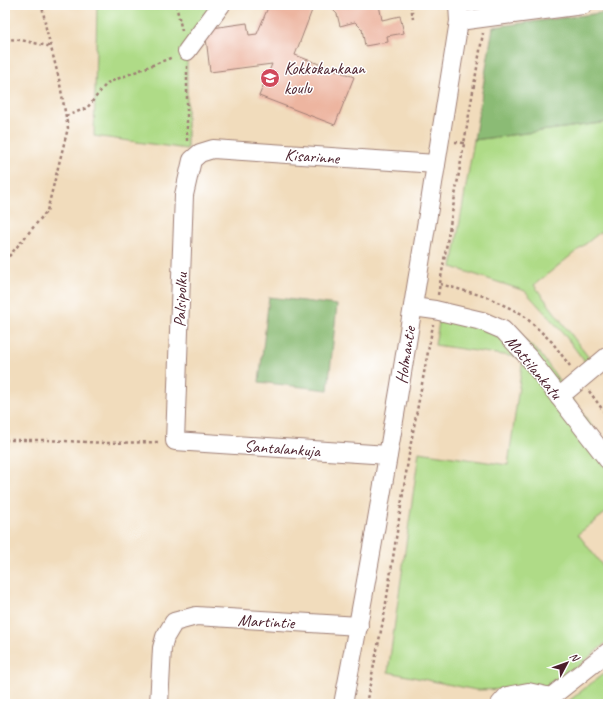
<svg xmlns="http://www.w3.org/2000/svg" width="613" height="709" viewBox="0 0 613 709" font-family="Caveat,sans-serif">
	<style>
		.green { fill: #afdb87; stroke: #7c7d59 }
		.forest { fill: #8bbb74; stroke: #6a6d50 }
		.building { fill: #edb5a0 }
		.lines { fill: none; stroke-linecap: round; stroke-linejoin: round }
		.minor-casing { stroke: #9e7e74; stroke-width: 20 }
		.path { stroke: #9e7e74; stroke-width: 2.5; stroke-dasharray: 3 3; stroke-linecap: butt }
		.minor { stroke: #fff; stroke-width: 18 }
		.labels { text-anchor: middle; stroke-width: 3; stroke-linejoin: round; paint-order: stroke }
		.poi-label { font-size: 17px; fill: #4a1f2b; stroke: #fff; text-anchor: start }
		.street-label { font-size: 17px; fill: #4a1f2b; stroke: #fff }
	</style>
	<rect width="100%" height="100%" fill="#fff"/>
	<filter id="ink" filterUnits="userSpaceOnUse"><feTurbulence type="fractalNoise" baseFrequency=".025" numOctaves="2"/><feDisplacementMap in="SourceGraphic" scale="8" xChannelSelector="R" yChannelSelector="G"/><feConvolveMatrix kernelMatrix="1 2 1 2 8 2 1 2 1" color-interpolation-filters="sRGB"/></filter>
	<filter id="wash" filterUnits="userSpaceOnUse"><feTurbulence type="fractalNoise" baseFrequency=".012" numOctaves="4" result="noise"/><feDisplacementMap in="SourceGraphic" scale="16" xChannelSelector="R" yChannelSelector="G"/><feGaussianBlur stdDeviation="0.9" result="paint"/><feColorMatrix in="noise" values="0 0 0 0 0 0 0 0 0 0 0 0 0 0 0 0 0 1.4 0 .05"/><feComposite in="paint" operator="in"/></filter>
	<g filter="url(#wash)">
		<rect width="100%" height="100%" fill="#f1dcbc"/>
		<g class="green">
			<polygon points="97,5 221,5 187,51 187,149 94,136"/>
			<polygon points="608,122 608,226 534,285 592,362 588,366 563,333 525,291 452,267 474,140"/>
			<polygon points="442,305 516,332 541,355 608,449 608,511 578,534 608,573 608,641 542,697 517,689 476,690 388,672 419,452 508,465 523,358 435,345"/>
			<polygon points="608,670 608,704 565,704"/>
		</g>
		<g class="forest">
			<polygon points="608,12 608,122 474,140 493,27"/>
			<polygon points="269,297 337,305 328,390 259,382"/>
		</g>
		<g id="blocks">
			<g class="building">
				<polygon points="269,5 314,5 295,55 354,77 335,125 259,96 272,64 210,72 205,29 247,23 249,35 257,34"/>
				<polygon points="328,5 379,5 382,20 400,16 404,33 387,36 388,42 365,46 362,29 355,22 340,26 337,14"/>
			</g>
		</g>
	</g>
	<g filter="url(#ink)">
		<use href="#blocks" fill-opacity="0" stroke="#9e7e74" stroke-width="1"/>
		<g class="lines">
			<defs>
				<g id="minor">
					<polyline points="459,21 583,5"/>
					<polyline points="187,51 221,5"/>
					<polyline points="413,307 435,310 482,321 503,330 529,358 608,460"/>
					<polyline points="559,397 608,356"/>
					<polyline points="388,455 175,441 184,195 192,160 200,153 213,149 436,164"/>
					<polyline points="159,704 162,648 165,637 174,622 196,616 359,626"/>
					<path d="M343,704C364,598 382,492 400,385C420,264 440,142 459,21L458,5"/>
					<polyline points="500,704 507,696 528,692 551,697"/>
					<polyline points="549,704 551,697 608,652"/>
				</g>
			</defs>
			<use href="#minor" class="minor-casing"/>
			<g class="path">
				<polyline points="176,5 182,31"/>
				<polyline points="411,5 413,19"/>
				<polyline points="5,39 21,40 52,47"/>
				<polyline points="187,66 187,143"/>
				<polyline points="66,116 87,108 107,83 173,57"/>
				<polyline points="455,142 464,143"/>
				<polyline points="5,261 47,211 68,128 59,79 46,28 42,5"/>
				<polyline points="440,284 487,297 522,314 552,342 570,366"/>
				<polyline points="438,295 483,33"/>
				<polyline points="589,391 608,417"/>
				<polyline points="5,440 45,440 106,443 160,442"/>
				<polyline points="366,704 384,616 410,448 433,325"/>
			</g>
			<use href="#minor" class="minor"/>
		</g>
	</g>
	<defs>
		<symbol id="school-disc" viewBox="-11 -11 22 22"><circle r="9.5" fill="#d1495b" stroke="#fff"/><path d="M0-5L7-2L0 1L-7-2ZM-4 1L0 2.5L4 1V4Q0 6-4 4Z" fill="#fff"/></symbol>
	</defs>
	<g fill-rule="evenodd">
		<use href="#school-disc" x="259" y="67" width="22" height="22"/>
	</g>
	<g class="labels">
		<g class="poi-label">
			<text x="284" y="74">Kokkokankaan<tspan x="284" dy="20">koulu</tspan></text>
		</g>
		<g class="street-label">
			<text transform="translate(312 156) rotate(4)" y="6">Kisarinne</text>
			<text transform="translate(180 300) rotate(-88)" y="6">Palsipolku</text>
			<text transform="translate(405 355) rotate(-81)" y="6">Holmantie</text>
			<text transform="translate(534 367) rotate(50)" y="6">Mattilankatu</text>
			<text transform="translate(282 448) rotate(4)" y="6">Santalankuja</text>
			<text transform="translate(266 621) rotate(3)" y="6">Martintie</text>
		</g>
	</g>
	<rect width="613" height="709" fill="none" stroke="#fff" stroke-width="20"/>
	<g transform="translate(567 663) rotate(49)" stroke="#ffffff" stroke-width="3" paint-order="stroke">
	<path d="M0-3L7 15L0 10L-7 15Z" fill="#4a1f2b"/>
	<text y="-6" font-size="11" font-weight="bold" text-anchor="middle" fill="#4a1f2b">N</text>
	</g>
</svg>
